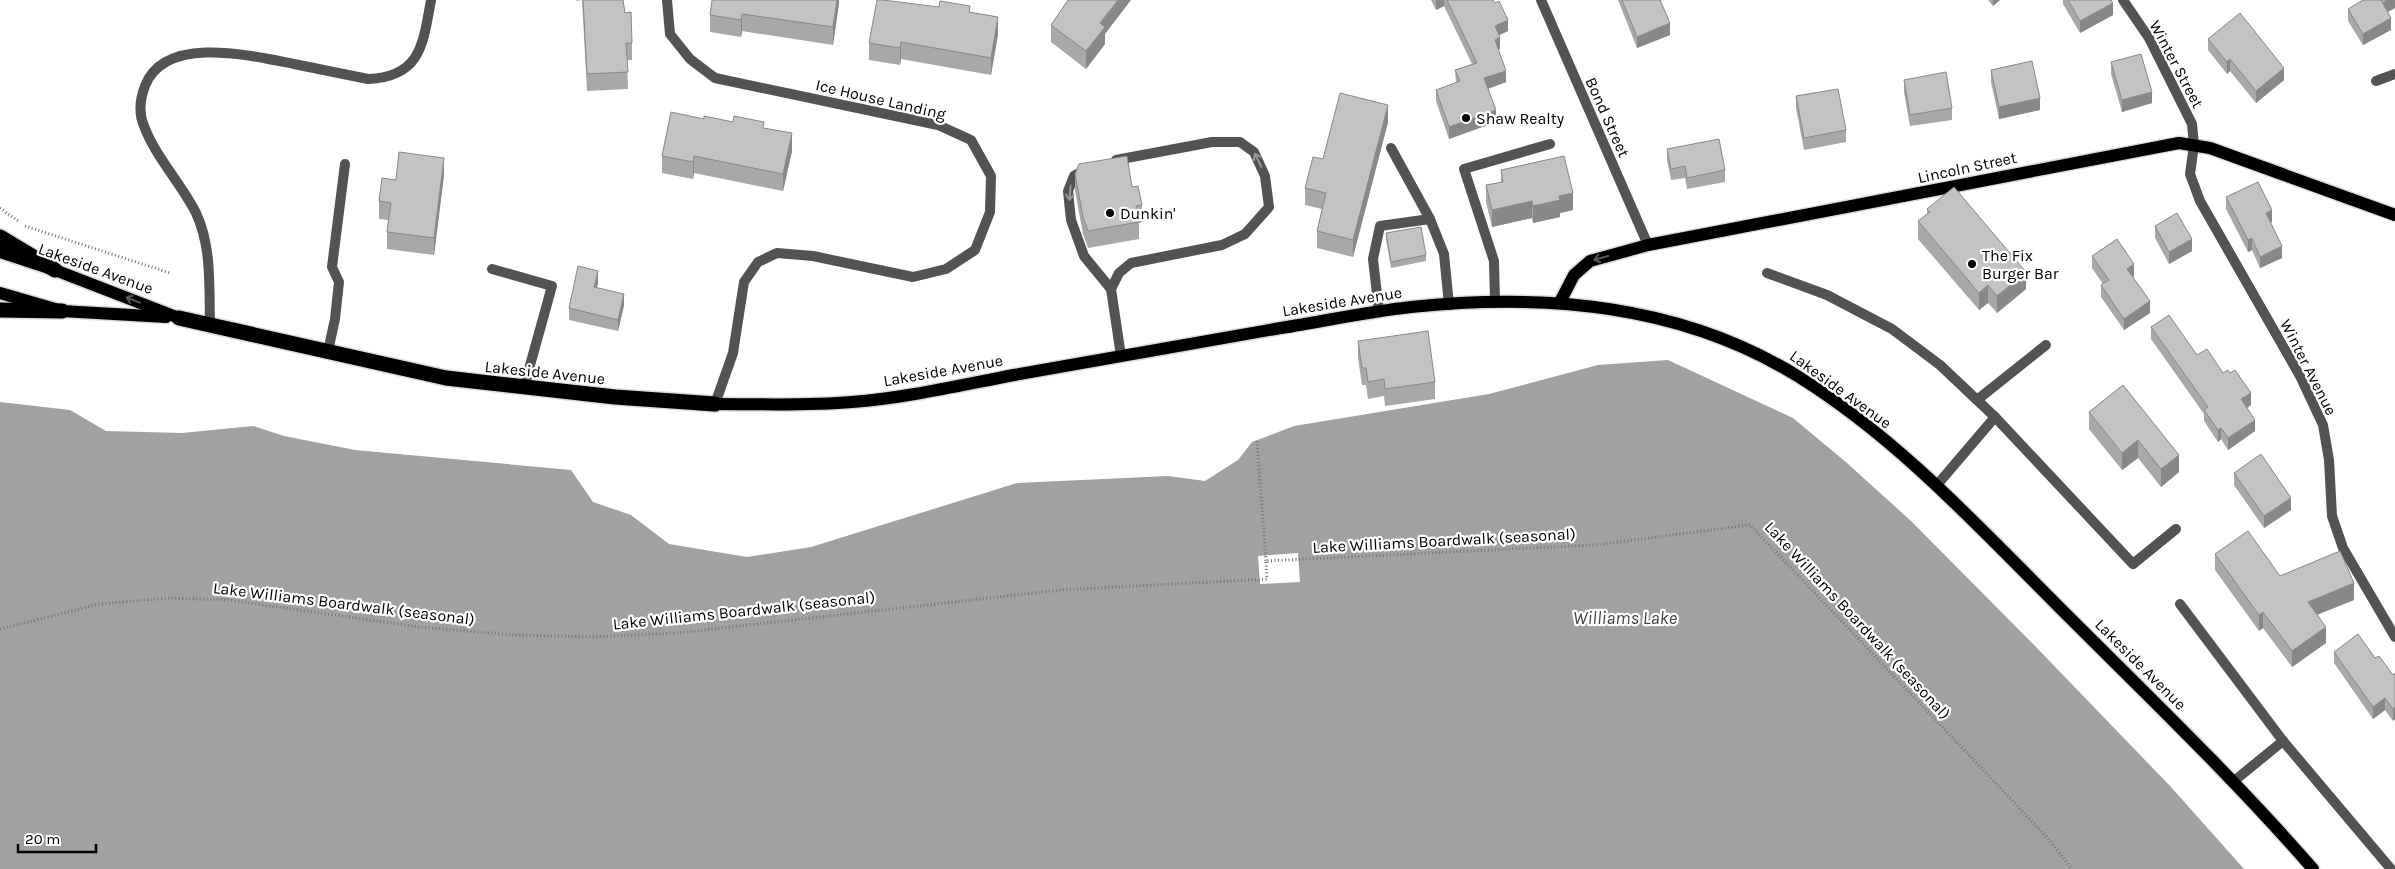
<svg xmlns="http://www.w3.org/2000/svg" width="2395" height="869" viewBox="0 0 2395 869" font-family="Karla,sans-serif">
	<style>
		.water { fill: #a1a1a1 }
		.pier { fill: #fff }
		.lines { fill: none; stroke-linecap: round; stroke-linejoin: round }
		.primary-casing { stroke: #dbdbdb; stroke-width: 15 }
		.highway-casing { stroke: #dbdbdb; stroke-width: 18 }
		.path { stroke: #757575; stroke-width: 3; stroke-dasharray: 1 2.5; stroke-linecap: butt }
		.lane { stroke: #535353; stroke-width: 10 }
		.street { stroke: #535353; stroke-width: 10 }
		.primary { stroke: #000; stroke-width: 12 }
		.highway { stroke: #000; stroke-width: 15 }
		.wall { fill: #a8a8a8 }
		.shaded-wall { fill: #888 }
		.building { fill: #c3c3c3; stroke: #888 }
		.oneway { stroke: #989898 }
		.oneway2 { stroke: #595959 }
		.poi-dot { fill: #000; stroke: #fff; stroke-width: 2 }
		.labels { text-anchor: middle; stroke-width: 4.5; stroke-linejoin: round; paint-order: stroke }
		.street-label { font-size: 16px; fill: #000; stroke: #fff }
		.poi-label { font-size: 16px; fill: #000; stroke: #fff; text-anchor: start }
		.water-label { font-size: 18px; font-style: italic; fill: #424242; stroke: #fff }
	</style>
	<rect width="100%" height="100%" fill="#fff"/>
	<polygon class="water" points="1668,360 1793,418 1847,463 1911,521 2036,647 2171,787 2244,869 0,869 0,402 70,410 106,431 182,433 253,426 284,436 355,450 571,470 593,502 631,515 669,544 747,557 811,547 1017,483 1168,476 1205,481 1238,460 1252,442 1294,426 1489,394 1598,365"/>
	<polygon class="pier" points="1298,553 1300,582 1260,584 1258,556"/>
	<g class="lines">
		<defs>
			<g id="primary">
				<polyline points="0,252 55,270 179,318"/>
				<polyline points="0,293 62,311 166,317"/>
				<polyline points="1560,302 1574,275 1590,261 1648,245 2179,143 2210,148 2395,215"/>
				<path d="M715,404C760,404 807,406 852,402C906,398 961,385 1014,375C1101,359 1188,344 1275,329C1320,322 1365,312 1411,307C1545,293 1682,304 1799,377C1897,438 1977,525 2059,607C2145,693 2233,777 2313,869"/>
			</g>
			<g id="highway">
				<polyline points="0,237 55,270"/>
				<polyline points="0,310 62,311"/>
				<polyline points="179,318 446,378 615,397 715,404"/>
			</g>
		</defs>
		<use href="#primary" class="primary-casing"/>
		<use href="#highway" class="highway-casing"/>
		<g class="path">
			<polyline points="0,208 18,221"/>
			<polyline points="25,226 170,273"/>
			<polyline points="1257,441 1266,561"/>
			<polyline points="0,629 99,604 168,598 228,600 419,627 515,635 592,637 677,633 1061,590 1267,579 1266,561 1594,545 1750,525 2046,836 2072,869"/>
		</g>
		<g class="lane">
			<polyline points="1391,148 1430,219"/>
			<polyline points="1085,170 1074,176 1068,191 1071,220 1084,256 1111,289 1121,356"/>
			<polyline points="492,269 552,286 524,387"/>
			<polyline points="1767,273 1827,295 1892,329 1940,365 1995,417 2133,564 2176,529"/>
			<polyline points="1111,289 1119,273 1131,263 1222,245 1245,234 1269,207 1265,176 1254,152 1240,142 1212,142 1116,160"/>
			<polyline points="1495,302 1494,261 1464,169 1550,144"/>
			<polyline points="1379,312 1373,259 1380,226 1430,219 1444,254 1449,305"/>
			<path d="M210,325C209,288 212,247 196,213C181,183 156,158 144,126C138,112 140,99 145,86C165,34 253,56 294,64C318,69 343,74 368,79C421,77 423,44 431,0"/>
			<polyline points="328,351 335,319 339,282 332,267 345,164"/>
			<polyline points="1977,400 2046,345"/>
			<polyline points="1937,485 1995,417"/>
			<polyline points="2234,781 2283,741"/>
		</g>
		<g class="street">
			<polyline points="667,0 670,34 690,59 715,78 938,125 971,140 991,176 990,212 975,250 946,269 913,277 813,256 777,253 758,262 744,282 733,353 715,404"/>
			<polyline points="1541,0 1648,245"/>
			<polyline points="2123,0 2149,38 2192,124 2194,145 2190,174 2200,201 2300,376 2323,425 2329,460 2332,516 2343,548 2395,637"/>
			<polyline points="2376,81 2395,74"/>
			<polyline points="2180,604 2283,741 2391,869"/>
		</g>
		<use href="#primary" class="primary"/>
		<use href="#highway" class="highway"/>
	</g>
	<g class="wall">
		<polygon points="576,0 623,0 625,13 632,43 632,60 627,60 628,89 587,91 582,0 576,1"/>
		<polygon points="839,0 833,45 742,31 741,37 710,32 710,15"/>
		<polygon points="1431,0 1493,0 1508,31 1499,35 1500,49 1498,50 1506,82 1488,89 1496,122 1449,139 1436,101 1436,90 1456,83 1455,70 1472,64 1444,6 1436,10"/>
		<polygon points="1618,0 1660,0 1670,35 1637,48"/>
		<polygon points="1988,0 2000,0 1993,6"/>
		<polygon points="2063,0 2111,0 2113,15 2080,33 2063,4"/>
		<polygon points="2395,8 2388,12 2391,30 2363,45 2348,21 2348,9"/>
		<polygon points="970,12 998,34 991,75 901,59 900,65 869,60 869,43"/>
		<polygon points="1051,25 1105,34 1105,44 1086,69 1051,42"/>
		<polygon points="2208,39 2284,80 2256,103 2230,71 2227,74 2208,50"/>
		<polygon points="2111,62 2152,103 2122,112 2111,74"/>
		<polygon points="1991,70 2040,110 1999,119 1991,82"/>
		<polygon points="1904,80 1952,108 1952,120 1910,126 1904,92"/>
		<polygon points="1796,96 1846,130 1846,142 1804,150 1796,108"/>
		<polygon points="704,119 764,128 792,151 783,191 694,173 693,179 662,173 662,156"/>
		<polygon points="1388,122 1353,257 1317,248 1317,231 1322,209 1305,205 1305,188 1323,159"/>
		<polygon points="1667,149 1725,170 1725,182 1687,189 1685,178 1671,180 1667,160"/>
		<polygon points="1501,170 1573,210 1560,213 1560,217 1533,223 1532,218 1492,227 1486,202 1486,185 1501,182"/>
		<polygon points="1075,174 1132,187 1142,205 1142,222 1139,223 1139,239 1088,248 1083,234 1075,191"/>
		<polygon points="444,175 434,255 387,249 387,232 388,220 379,219 379,201 396,180"/>
		<polygon points="2226,197 2272,222 2270,223 2282,258 2260,268 2252,250 2248,252 2226,209"/>
		<polygon points="1927,209 2026,289 1997,313 1988,303 1979,310 1918,239 1918,221 1927,214"/>
		<polygon points="2155,226 2192,251 2169,264 2155,238"/>
		<polygon points="1386,233 1426,255 1426,261 1391,268 1386,239"/>
		<polygon points="2092,256 2134,276 2133,277 2150,313 2124,330 2101,297 2101,285 2103,284 2092,268"/>
		<polygon points="598,283 597,287 624,305 618,331 569,320 569,308"/>
		<polygon points="2151,327 2197,355 2223,373 2251,405 2247,408 2255,431 2228,450 2221,439 2218,442 2204,421 2204,414 2151,339"/>
		<polygon points="1358,341 1435,382 1435,399 1385,406 1384,396 1368,399 1366,385 1362,385 1358,358"/>
		<polygon points="2123,385 2179,472 2161,487 2138,458 2122,470 2089,429 2089,412"/>
		<polygon points="2234,473 2291,510 2264,528 2234,485"/>
		<polygon points="2215,554 2280,576 2354,600 2317,615 2326,643 2292,667 2263,628 2259,631 2215,570"/>
		<polygon points="2334,652 2375,658 2393,675 2395,673 2393,721 2385,710 2373,719 2334,663"/>
	</g>
	<g class="shaded-wall">
		<polygon points="837,0 839,0 839,4 833,45 833,27"/>
		<polygon points="1118,0 1131,0 1105,34 1105,44 1086,69 1086,51 1100,23"/>
		<polygon points="1436,0 1444,0 1444,6 1436,10"/>
		<polygon points="1993,0 2000,0 1993,6"/>
		<polygon points="2387,0 2395,0 2395,8 2383,14 2383,3"/>
		<polygon points="2113,3 2113,15 2080,33 2080,21"/>
		<polygon points="742,14 742,31 741,37 741,20"/>
		<polygon points="998,17 998,34 991,75 991,58"/>
		<polygon points="2391,18 2391,30 2363,45 2363,34"/>
		<polygon points="1508,20 1508,31 1495,37 1495,26"/>
		<polygon points="1670,23 1670,35 1637,48 1637,37"/>
		<polygon points="1500,37 1500,49 1495,51 1495,40"/>
		<polygon points="901,42 901,59 900,65 900,48"/>
		<polygon points="2230,59 2230,71 2227,74 2227,62"/>
		<polygon points="2284,68 2284,80 2256,103 2256,91"/>
		<polygon points="1506,71 1506,82 1484,90 1484,78"/>
		<polygon points="2152,92 2152,103 2122,112 2122,100"/>
		<polygon points="2040,98 2040,110 1999,119 1999,107"/>
		<polygon points="1388,105 1388,122 1353,257 1353,240"/>
		<polygon points="1496,110 1496,122 1449,139 1449,127"/>
		<polygon points="792,133 792,151 783,191 783,174"/>
		<polygon points="694,156 694,173 693,179 693,162"/>
		<polygon points="444,158 444,175 434,255 434,238"/>
		<polygon points="1573,193 1573,210 1560,213 1560,217 1533,223 1533,206 1559,196"/>
		<polygon points="1532,201 1532,218 1492,227 1492,210"/>
		<polygon points="2272,210 2272,222 2266,225 2266,213"/>
		<polygon points="2252,238 2252,250 2248,252 2248,240"/>
		<polygon points="2192,239 2192,251 2169,264 2169,252"/>
		<polygon points="2282,246 2282,258 2260,268 2260,257"/>
		<polygon points="2134,264 2134,276 2127,281 2127,269"/>
		<polygon points="598,271 598,283 594,299 594,287"/>
		<polygon points="2026,272 2026,289 1997,313 1997,296"/>
		<polygon points="1988,285 1988,303 1979,310 1979,293"/>
		<polygon points="624,294 624,305 618,331 618,320"/>
		<polygon points="2150,301 2150,313 2124,330 2124,319"/>
		<polygon points="2251,393 2251,405 2241,411 2241,399"/>
		<polygon points="2255,420 2255,431 2228,450 2228,438"/>
		<polygon points="2221,428 2221,439 2218,442 2218,430"/>
		<polygon points="2138,440 2138,458 2122,470 2122,453"/>
		<polygon points="2179,455 2179,472 2161,487 2161,469"/>
		<polygon points="2291,498 2291,510 2264,528 2264,516"/>
		<polygon points="2354,583 2354,600 2308,618 2308,602"/>
		<polygon points="2263,612 2263,628 2259,631 2259,615"/>
		<polygon points="2326,627 2326,643 2292,667 2292,651"/>
		<polygon points="2385,698 2385,710 2373,719 2373,707"/>
		<polygon points="2395,707 2395,719 2393,721 2393,709"/>
	</g>
	<g class="building">
		<polygon points="583,0 623,0 625,13 631,12 632,43 626,43 628,72 587,74"/>
		<polygon points="712,0 837,0 833,27 742,14 741,20 710,15"/>
		<polygon points="877,0 883,0 939,7 940,1 970,6 969,12 998,17 991,58 901,42 900,48 869,43"/>
		<polygon points="1068,0 1118,0 1100,23 1105,27 1086,51 1051,25"/>
		<polygon points="1447,0 1493,0 1495,3 1499,1 1508,20 1495,26 1500,37 1495,40 1506,71 1484,78 1496,110 1449,127 1436,90 1460,81 1455,70 1477,63"/>
		<polygon points="1622,0 1660,0 1670,23 1637,37"/>
		<polygon points="2068,0 2111,0 2113,3 2080,21"/>
		<polygon points="2363,0 2381,0 2391,18 2363,34 2348,9"/>
		<polygon points="2381,0 2387,0 2383,3"/>
		<polygon points="2240,13 2284,68 2256,91 2230,59 2227,62 2208,39"/>
		<polygon points="2141,54 2152,92 2122,100 2111,62"/>
		<polygon points="2032,61 2040,98 1999,107 1991,70"/>
		<polygon points="1946,72 1952,108 1910,115 1904,80"/>
		<polygon points="1838,89 1846,130 1804,138 1796,96"/>
		<polygon points="1340,93 1388,105 1353,240 1317,231 1326,193 1305,188 1313,157 1323,159"/>
		<polygon points="671,112 704,119 704,116 733,122 734,116 764,122 763,128 792,133 783,174 694,156 693,162 662,156"/>
		<polygon points="1719,139 1725,170 1687,178 1685,166 1671,169 1667,149"/>
		<polygon points="399,152 444,158 434,238 387,232 391,203 379,201 382,178 396,180"/>
		<polygon points="1127,156 1132,187 1138,186 1142,205 1136,206 1139,222 1088,231 1083,217 1075,174 1079,164"/>
		<polygon points="1564,156 1573,193 1559,196 1560,200 1533,206 1532,201 1492,210 1486,185 1503,182 1501,170"/>
		<polygon points="2258,182 2272,210 2266,213 2282,246 2260,257 2252,238 2248,240 2226,197"/>
		<polygon points="1954,187 2026,272 1997,296 1988,285 1979,293 1918,221 1930,212 1927,209"/>
		<polygon points="2177,213 2192,239 2169,252 2155,226"/>
		<polygon points="1421,227 1426,255 1391,262 1386,233"/>
		<polygon points="2117,239 2134,264 2127,269 2150,301 2124,319 2101,285 2109,280 2092,256"/>
		<polygon points="578,266 598,271 594,287 624,294 618,320 569,308"/>
		<polygon points="2169,315 2197,355 2207,349 2223,373 2228,370 2230,373 2235,370 2251,393 2241,399 2255,420 2228,438 2221,428 2218,430 2204,410 2208,407 2151,327"/>
		<polygon points="1428,331 1435,382 1385,389 1384,379 1368,382 1366,368 1362,368 1358,341"/>
		<polygon points="2123,385 2179,455 2161,469 2138,440 2122,453 2089,412"/>
		<polygon points="2261,454 2291,498 2264,516 2234,473"/>
		<polygon points="2248,531 2280,576 2340,551 2354,583 2308,602 2326,627 2292,651 2263,612 2259,615 2215,554"/>
		<polygon points="2358,634 2375,658 2379,656 2393,675 2395,673 2395,707 2393,709 2385,698 2373,707 2334,652"/>
	</g>
	<defs><path id="oneway-shaft" d="M-6 0H5M1.5-3L5.5 0L1.5 3" fill="none" stroke-width="1.6" stroke-linecap="round" stroke-linejoin="round" transform="scale(1.25)"/></defs>
	<g class="oneway">
		<use href="#oneway-shaft" transform="translate(1258 160) rotate(-116)"/>
		<use href="#oneway-shaft" transform="translate(1070 193) rotate(95)"/>
	</g>
	<g class="oneway2">
		<use href="#oneway-shaft" transform="translate(1601 258) rotate(165)"/>
		<use href="#oneway-shaft" transform="translate(133 300) rotate(-159)"/>
	</g>
	<g class="poi-dot">
		<circle cx="1466" cy="118" r="5"/>
		<circle cx="1110" cy="213" r="5"/>
		<circle cx="1972" cy="264" r="5"/>
	</g>
	<g class="labels">
		<g class="street-label">
			<text transform="translate(2177 64) rotate(62)" y="6">Winter Street</text>
			<text transform="translate(881 99) rotate(13)" y="6">Ice House Landing</text>
			<text transform="translate(1608 117) rotate(66)" y="6">Bond Street</text>
			<text transform="translate(1967 167) rotate(-12)" y="6">Lincoln Street</text>
			<text transform="translate(96 268) rotate(20)" y="6">Lakeside Avenue</text>
			<text transform="translate(1342 301) rotate(-9)" y="6">Lakeside Avenue</text>
			<text transform="translate(2309 367) rotate(63)" y="6">Winter Avenue</text>
			<text transform="translate(943 370) rotate(-10)" y="6">Lakeside Avenue</text>
			<text transform="translate(545 372) rotate(6)" y="6">Lakeside Avenue</text>
			<text transform="translate(1841 389) rotate(36)" y="6">Lakeside Avenue</text>
			<text transform="translate(1444 540) rotate(-3)" y="6">Lake Williams Boardwalk (seasonal)</text>
			<text transform="translate(344 603) rotate(7)" y="6">Lake Williams Boardwalk (seasonal)</text>
			<text transform="translate(744 610) rotate(-6)" y="6">Lake Williams Boardwalk (seasonal)</text>
			<text transform="translate(1858 620) rotate(47)" y="6">Lake Williams Boardwalk (seasonal)</text>
			<text transform="translate(2141 664) rotate(45)" y="6">Lakeside Avenue</text>
		</g>
		<g class="poi-label">
			<text x="1476" y="124">Shaw Realty</text>
			<text x="1120" y="219">Dunkin'</text>
			<text x="1982" y="261">The Fix<tspan x="1982" dy="18">Burger Bar</tspan></text>
		</g>
		<g class="water-label">
			<text x="1625" y="624">Williams Lake</text>
		</g>
	</g>
	<path d="M18 844v8h78v-8" fill="none" stroke="#000000" stroke-width="2.5"/>
	<text x="25" y="844" font-size="15" fill="#000000" stroke="#ffffff" stroke-width="4" paint-order="stroke">20 m</text>
</svg>
